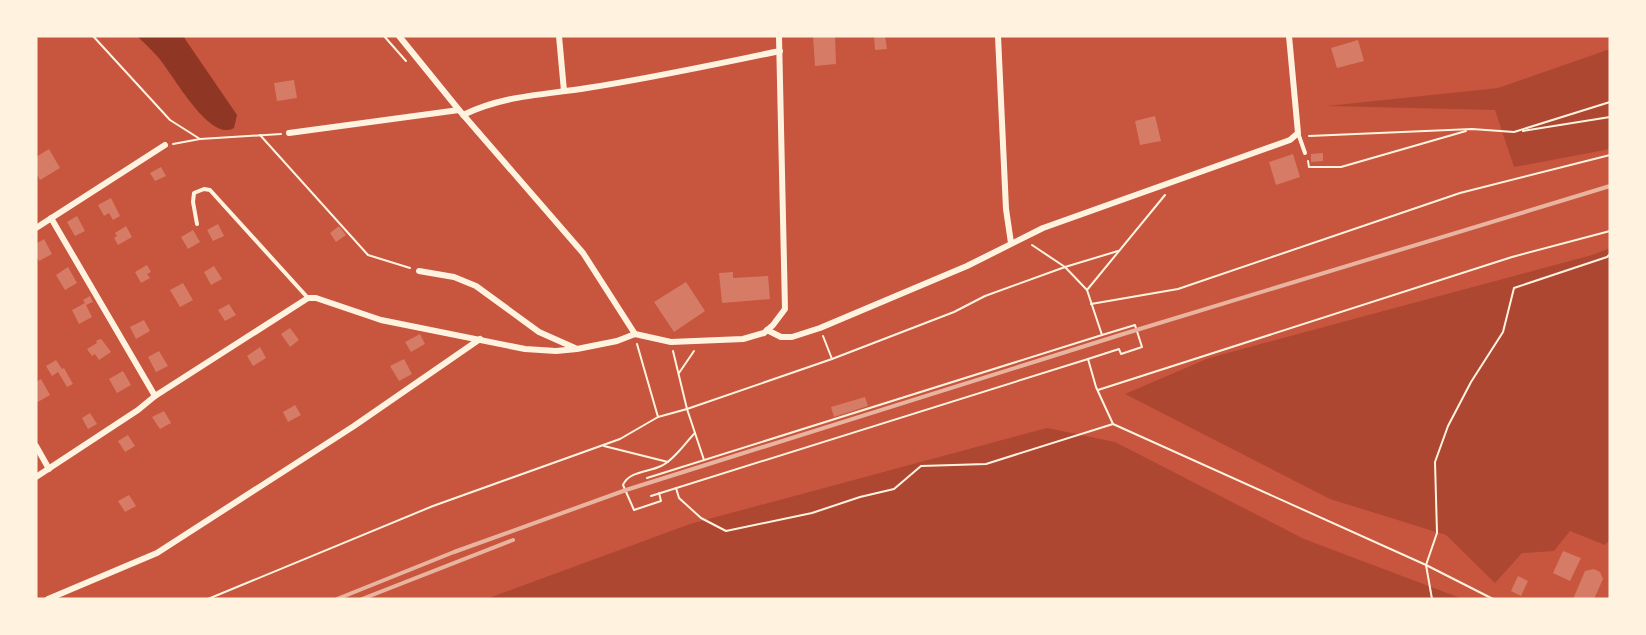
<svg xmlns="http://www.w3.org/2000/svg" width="1646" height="635" viewBox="0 0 1646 635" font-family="'Alegreya Sans',sans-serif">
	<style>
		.green { fill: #ae4732 }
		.water { fill: #8f3625 }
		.building { fill: #d67c66 }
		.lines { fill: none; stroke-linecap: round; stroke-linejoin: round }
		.path { stroke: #fff3e0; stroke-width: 2 }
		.service { stroke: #fff3e0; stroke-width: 4 }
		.minor { stroke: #fff3e0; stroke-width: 6 }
		.rail { stroke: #e9b49f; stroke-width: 4 }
	</style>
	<rect width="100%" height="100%" fill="#c8553d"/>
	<g class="green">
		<polygon points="1610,49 1610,149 1514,167 1495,110 1327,106 1498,88"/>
		<polygon points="1610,248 1610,539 1605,545 1570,531 1554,551 1522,553 1495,583 1446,535 1330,499 1125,394 1209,358 1592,255"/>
		<polygon points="1047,428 1115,442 1304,539 1463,599 486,599 690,524"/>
	</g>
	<path class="water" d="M137,36H183L237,115L234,128C209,143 172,72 157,56C151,49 144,43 137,36Z"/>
	<g class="building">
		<polygon points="813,36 835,36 836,64 815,66"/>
		<polygon points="874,36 885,36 887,49 875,50"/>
		<polygon points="1358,40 1364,61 1337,68 1331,48"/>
		<polygon points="294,80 297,98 277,101 274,83"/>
		<polygon points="1155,116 1161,141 1140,145 1135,121"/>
		<polygon points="49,149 60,168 40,180 36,173 36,157"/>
		<polygon points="1323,153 1323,161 1311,162 1311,154"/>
		<polygon points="1293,154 1300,177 1276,185 1269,162"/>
		<polygon points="161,167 166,176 155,181 150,173"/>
		<polygon points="111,198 120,216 113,220 109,213 104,216 98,205"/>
		<polygon points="77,216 85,231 75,236 67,222"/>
		<polygon points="218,224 224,236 213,241 207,230"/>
		<polygon points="126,226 132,237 118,245 114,238 117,236 115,233"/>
		<polygon points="339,226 346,235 336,242 330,233"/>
		<polygon points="193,230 200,242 188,249 181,237"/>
		<polygon points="44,239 52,254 39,261 36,256 36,244"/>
		<polygon points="147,265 151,272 147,274 150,278 141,283 135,272"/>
		<polygon points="214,266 222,279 211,285 204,272"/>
		<polygon points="68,267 77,283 65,290 56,275"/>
		<polygon points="733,272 733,278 768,276 770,299 722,303 719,273"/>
		<polygon points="686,282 705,311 674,332 654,302"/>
		<polygon points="183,283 193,300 180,307 170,290"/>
		<polygon points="90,296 93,302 86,305 92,317 79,324 72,310 85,303 83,300"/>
		<polygon points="229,304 236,315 225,321 218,310"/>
		<polygon points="144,320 150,331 136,339 130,327"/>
		<polygon points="290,328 299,340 290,347 281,334"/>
		<polygon points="420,334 425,344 411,352 405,342"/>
		<polygon points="100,339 102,340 111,352 99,360 95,354 92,356 87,349 97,343 96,341"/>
		<polygon points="260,347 266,358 253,366 247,356"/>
		<polygon points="159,351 168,366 156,372 148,357"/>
		<polygon points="404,359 412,374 399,381 390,366"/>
		<polygon points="56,360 62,369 64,368 73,384 67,387 58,372 52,376 46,366"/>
		<polygon points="123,371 131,385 117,393 109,379"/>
		<polygon points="41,379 50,395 36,403 36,382"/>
		<polygon points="865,397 868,406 834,417 831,407"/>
		<polygon points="295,405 301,415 288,422 283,412"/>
		<polygon points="164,411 171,423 160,429 152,417"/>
		<polygon points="90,413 97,424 88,429 82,418"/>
		<polygon points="128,435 135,446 125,452 118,441"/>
		<polygon points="129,495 136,506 125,512 118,501"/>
		<polygon points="1563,551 1581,558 1570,581 1553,573"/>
		<polygon points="1594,569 1600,572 1603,579 1594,599 1573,599 1585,571"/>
		<polygon points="1518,576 1528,581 1521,596 1511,591"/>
	</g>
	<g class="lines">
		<g class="path">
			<polyline points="93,36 170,120 200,139 173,144"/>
			<polyline points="384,36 406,61"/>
			<polyline points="1523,131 1610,117"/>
			<polyline points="260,135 368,255 410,268"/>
			<polyline points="1309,136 1472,129 1514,132 1610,102"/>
			<polyline points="200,139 281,134"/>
			<polyline points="1308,161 1309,167 1341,167 1466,131"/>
			<polyline points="1032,245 1065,267 1087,290 1102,335 1135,325 1142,347 1121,354 1119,349 1088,359 1096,387 1113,424 1426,565 1493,599"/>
			<polyline points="1087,290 1165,195"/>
			<polyline points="1091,304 1178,289 1460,193 1610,155"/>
			<polyline points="823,336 832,359"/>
			<polyline points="673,351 687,409 704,460"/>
			<polyline points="679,373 694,351"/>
			<polyline points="1098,390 1512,257 1610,231"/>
			<polyline points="658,417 687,409 832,359 954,312 985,296 1065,267 1118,251"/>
			<polyline points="604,446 668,462"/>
			<polyline points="647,478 1102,335"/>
			<polyline points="676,488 679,498 701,518 726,531 812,513 860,497 894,489 921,466 986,464 1113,424"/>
			<path d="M659,493L661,501L634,510L623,485C629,471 649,472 661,466C674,460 685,443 695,433"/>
			<polyline points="651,496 1088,359"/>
			<polyline points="208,599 433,506 620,439 658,417 637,344"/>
			<polyline points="1432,599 1426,565 1437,533 1435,462 1448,426 1471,382 1503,332 1514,288 1607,257 1610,254"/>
		</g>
		<g class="service">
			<polyline points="1298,133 1305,153"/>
			<polyline points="197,224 193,202 194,193 204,189 210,190 219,200 308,298"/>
		</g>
		<g class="minor">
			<polyline points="399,36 459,110 583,253 635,334"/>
			<polyline points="559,36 564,91"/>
			<polyline points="998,36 1006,209 1011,243"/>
			<path d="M463,115C504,95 544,95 587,88C652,78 716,64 780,51"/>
			<polyline points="289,133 459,110"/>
			<polyline points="51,218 155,396"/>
			<polyline points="36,228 165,145"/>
			<polyline points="419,271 454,277 476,286 539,332 575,348"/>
			<polyline points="767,330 781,337 792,337 820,328 967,266 1043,228 1290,140 1298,133 1289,36"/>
			<polyline points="635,334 671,342 743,339 764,333 773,325 785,309 779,36"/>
			<polyline points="36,446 49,469"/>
			<polyline points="36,477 138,410 155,396 308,298 316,298 381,320 525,349 556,351 577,349 617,341 635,334"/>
			<polyline points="48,599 157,553 354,426 480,339"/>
		</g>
		<g class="rail">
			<polyline points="337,599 454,552 626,490 1120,335 1610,186"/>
			<polyline points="362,599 513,540"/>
		</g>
	</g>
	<rect width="1646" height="635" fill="none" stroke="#fff3e0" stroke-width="75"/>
</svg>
